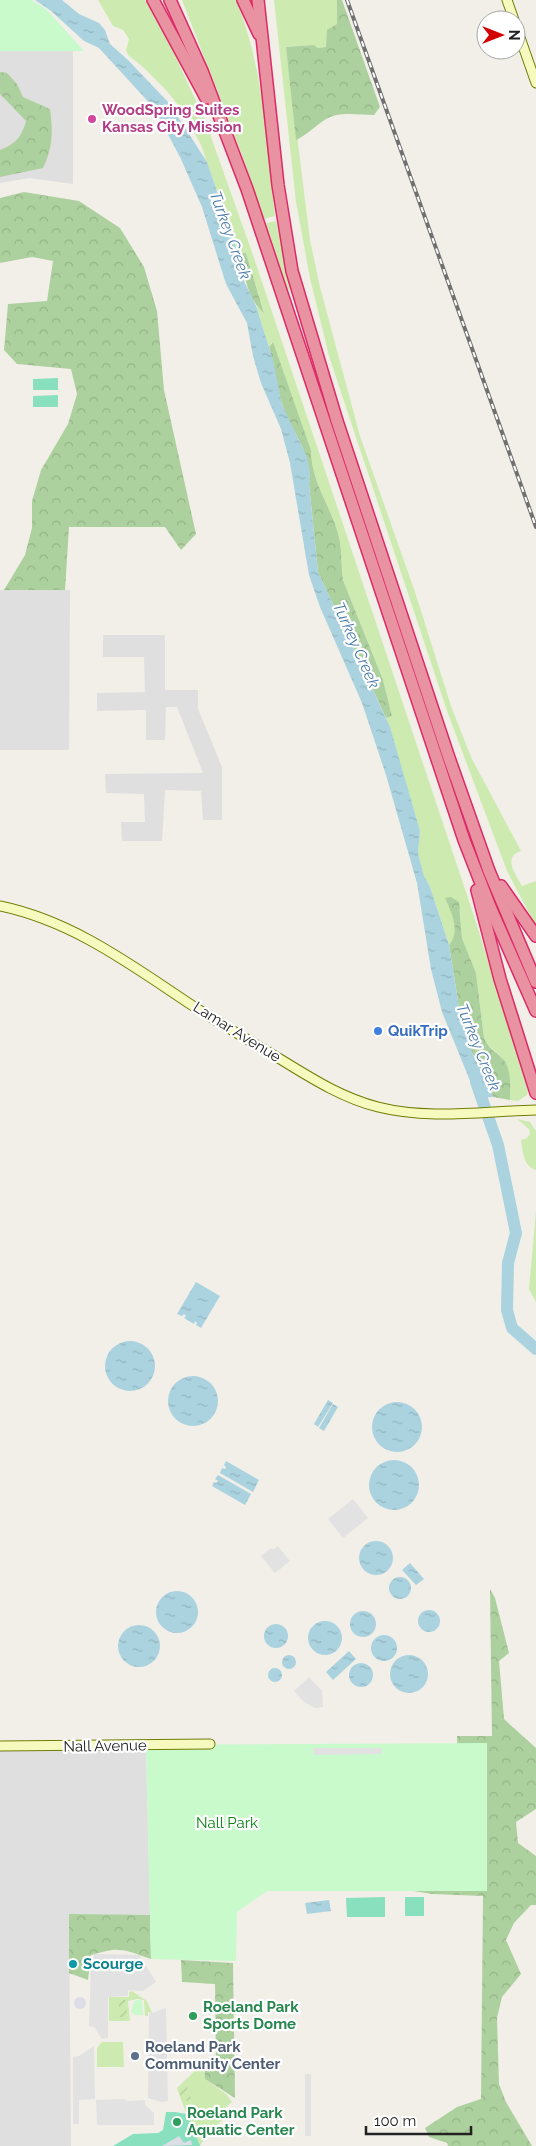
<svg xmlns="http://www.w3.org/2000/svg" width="536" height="2146" viewBox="0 0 536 2146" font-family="Raleway,sans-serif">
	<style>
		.residential { fill: #e0dfdf }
		.grass { fill: #cdebb0 }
		.forest { fill: url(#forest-crowns) }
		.park { fill: #c8facc }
		.garden { fill: url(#garden-furrows) }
		.pitch { fill: #88e0be }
		.parking { fill: #e2e2e2 }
		.plaza { fill: #dddde8 }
		.water { fill: url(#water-ripples) }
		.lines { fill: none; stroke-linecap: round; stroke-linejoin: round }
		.river { stroke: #aad3df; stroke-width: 12 }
		.secondary-casing { stroke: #707d05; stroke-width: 11 }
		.highway-casing { stroke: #dc2a67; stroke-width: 14 }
		.secondary { stroke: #f7fabf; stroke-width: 9 }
		.highway { stroke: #e892a2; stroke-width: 11 }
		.rail-casing { stroke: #707070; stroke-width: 4 }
		.rail { stroke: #fff; stroke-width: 2; stroke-dasharray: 5.5; stroke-linecap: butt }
		.hotel-dot { fill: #d1479c; stroke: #fff; stroke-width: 2 }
		.shop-dot { fill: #3f7fe0; stroke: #fff; stroke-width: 2 }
		.culture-dot { fill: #0f9aa8; stroke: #fff; stroke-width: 2 }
		.leisure-dot { fill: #2e9e5b; stroke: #fff; stroke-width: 2 }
		.service-dot { fill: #5c6f8a; stroke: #fff; stroke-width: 2 }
		.labels { text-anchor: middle; stroke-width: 4.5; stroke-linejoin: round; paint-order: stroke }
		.hotel-label { font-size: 15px; font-weight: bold; fill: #b23c85; stroke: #fff; text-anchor: start }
		.shop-label { font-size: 15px; font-weight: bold; fill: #366cbe; stroke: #fff; text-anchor: start }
		.street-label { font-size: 15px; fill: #222; stroke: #fff }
		.park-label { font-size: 15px; fill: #0c8416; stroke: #fff }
		.culture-label { font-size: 15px; font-weight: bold; fill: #0d838f; stroke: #fff; text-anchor: start }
		.leisure-label { font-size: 15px; font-weight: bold; fill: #27864d; stroke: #fff; text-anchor: start }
		.service-label { font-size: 15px; font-weight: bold; fill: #4e5e75; stroke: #fff; text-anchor: start }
		.water-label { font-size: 16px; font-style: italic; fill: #4a7aab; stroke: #fff }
	</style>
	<defs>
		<pattern id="forest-crowns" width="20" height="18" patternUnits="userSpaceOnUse" patternTransform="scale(1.25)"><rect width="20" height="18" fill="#add19e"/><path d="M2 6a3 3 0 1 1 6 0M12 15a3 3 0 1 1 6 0" fill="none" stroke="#95b388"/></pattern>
		<pattern id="garden-furrows" width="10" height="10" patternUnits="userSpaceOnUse" patternTransform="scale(1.25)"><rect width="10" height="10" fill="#cdebb0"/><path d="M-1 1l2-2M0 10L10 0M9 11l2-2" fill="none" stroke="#b0c997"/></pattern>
		<pattern id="water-ripples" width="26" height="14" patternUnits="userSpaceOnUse" patternTransform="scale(1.25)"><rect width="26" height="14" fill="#aad3df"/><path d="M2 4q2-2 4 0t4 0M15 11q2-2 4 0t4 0" fill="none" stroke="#92b5bf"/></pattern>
	</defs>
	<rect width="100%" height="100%" fill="#f2efe9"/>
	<g class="residential">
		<polygon points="0,51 73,51 73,184 29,178 0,183"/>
		<polygon points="0,590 70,590 69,750 0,750"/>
		<polygon points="103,635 165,635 165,690 198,690 198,709 222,767 222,820 203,820 201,791 165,790 162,841 122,841 121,822 145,822 144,794 106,793 105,774 203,773 177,707 166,707 165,740 146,740 146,710 97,711 97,693 145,692 144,657 103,657"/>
		<polygon points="146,1749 150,1915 69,1915 71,2146 0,2146 0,1750"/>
	</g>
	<g class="grass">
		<path d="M98,0H145L171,47L205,120L253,255L475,919L528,1091L527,1095L518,1101L510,1100C510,1086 511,1071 503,1059C497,1051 488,1048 484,1038L476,973L462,938L460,910L445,898C452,912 461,931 449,945L430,887L424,876L418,853L420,831L386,718L392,716L383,680L343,580C341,567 342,554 340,542C334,509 311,485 311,450L272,342L269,347L256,306L264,312L246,253H238L201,145L183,111L166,90L143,67L128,55L126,50L129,39L123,30L113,26Z"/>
		<path d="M182,0H236C264,68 267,144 275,216L264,219L241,152Z"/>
		<path d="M274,0H337V24L326,47L318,48L314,45L286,47L310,240L320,287L360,436L415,592L451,706L471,757L521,851C502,857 516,875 522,886L536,881V926L507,871L447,711L329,356L310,278L296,202Z"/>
		<polygon points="276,221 290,290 288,290 266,223"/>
		<path d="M517,1119L530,1122L536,1131V1170C523,1166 523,1152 521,1140L527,1138L530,1134L529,1129Z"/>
		<polygon points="536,1211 536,1302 529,1289"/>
		<polygon points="132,1991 147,2001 152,2013 148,2012 148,2016 145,2016 144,2000 137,1999 128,2001 130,2021 109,2021 109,1997 129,1997 129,1992"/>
		<polygon points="102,2042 123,2042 124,2067 97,2067 97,2048"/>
		<polygon points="204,2062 205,2079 226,2094 232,2102 226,2107 228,2116 208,2132 200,2146 196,2141 177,2088"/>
	</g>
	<g class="forest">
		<path d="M337,0H342L380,107L374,115C359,115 339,111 326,119C315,126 307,135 296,140L286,47L314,45L318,48L326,47L327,30L337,24Z"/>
		<path d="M0,72L7,73L17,84L23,97L50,109C53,131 53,148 43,168L0,177V150C15,144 22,137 26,121L0,94Z"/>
		<polygon points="24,192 79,201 120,228 144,267 157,311 164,390 196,534 181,550 165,527 69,527 65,590 4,590 25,555 32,528 32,501 41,470 68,424 77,394 71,369 17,364 4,350 8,304 47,301 53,261 32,257 0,263 0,198"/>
		<path d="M238,253H246L264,313C246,298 246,275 238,253Z"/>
		<path d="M273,342L311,450C311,485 334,509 340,542C342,554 341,567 343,580L383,680L392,716L386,718L318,572L309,484C313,454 291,431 282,404C276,385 275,366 269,347Z"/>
		<path d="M451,897L459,902L462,938L476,973L484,1038C488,1048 495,1051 502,1058C512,1068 510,1086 510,1100L493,1097L470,1048L459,1007L449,945C461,931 451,912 445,898Z"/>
		<polygon points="490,1589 495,1598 509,1653 499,1661 504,1719 536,1748 536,1809 516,1822 518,1843 536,1856 536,1905 531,1905 514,1923 506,1940 521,1974 502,1997 497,2018 499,2084 506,2102 532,2146 448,2146 447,2143 429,2137 425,2128 457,2107 481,2099 483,1896 432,1894 395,1888 458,1769 457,1736 492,1736"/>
		<path d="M69,1914L150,1915L151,1959C122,1949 122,1946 91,1955L88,1980L69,1973Z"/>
		<polygon points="181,1960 233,1963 235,2098 205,2079 204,2062 216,2060 215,1984 182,1982"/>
	</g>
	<g class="park">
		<polygon points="0,0 31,0 46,9 84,51 0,51"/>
		<polygon points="487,1743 487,1891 267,1891 237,1912 236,1961 151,1959 146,1745"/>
		<polygon points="137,2000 142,2000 143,2015 135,2015 131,2012 134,2002"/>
	</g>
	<g class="garden">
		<polygon points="119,1999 126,2000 127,2017 119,2017"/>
		<polygon points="187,2086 191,2099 183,2102 178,2090"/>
	</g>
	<g class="pitch">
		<polygon points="58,378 58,390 33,390 33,379"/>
		<polygon points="58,395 58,407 33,407 33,396"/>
		<polygon points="385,1897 385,1917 347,1917 346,1898"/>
		<rect x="405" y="1897" width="19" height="19"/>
		<polygon points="166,2112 175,2112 187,2114 200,2146 113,2146 133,2134 158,2133 163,2130"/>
	</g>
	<g class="parking">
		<polygon points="353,1499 368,1518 343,1538 328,1519"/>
		<polygon points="278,1546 290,1561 275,1573 261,1556 271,1548 273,1550"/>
		<polygon points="309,1677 322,1691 323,1707 315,1708 304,1702 294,1691"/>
		<polygon points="313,1748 382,1748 382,1754 313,1755"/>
		<polygon points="94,1954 139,1955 156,1982 143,1991 128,1990 128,1996 108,1997 108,2038 102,2039 94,2027 89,2026 91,1964"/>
		<polygon points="166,2008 168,2101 162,2102 148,2098 149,2014"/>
		<polygon points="94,2046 95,2099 79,2100 79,2124 73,2124 73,2057 79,2056"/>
		<rect x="305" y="2074" width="6" height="62"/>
		<polygon points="125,2099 127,2101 145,2100 145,2105 154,2113 154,2125 97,2125 96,2100"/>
	</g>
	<g class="plaza">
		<circle cx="80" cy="2003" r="6"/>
		<polygon points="179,2136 184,2143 191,2140 192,2145 162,2146"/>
	</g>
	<g class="water">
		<polygon points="35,0 62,0 79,14 99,23 105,30 110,44 128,60 169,103 207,162 241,262 244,281 256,306 273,360 282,405 307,457 310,473 309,484 318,572 390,727 420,831 418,853 424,876 430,887 449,945 459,1007 470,1048 493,1097 477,1098 442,1012 431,969 417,883 386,775 362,703 320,607 309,575 290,463 281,429 261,383 253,356 247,323 226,284 202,207 181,159 154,108 99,48 84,41 51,11"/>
		<polygon points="196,1282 220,1296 201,1328 196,1325 197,1323 195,1321 194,1324 184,1318 186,1316 184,1314 182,1316 177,1314"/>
		<circle cx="130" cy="1366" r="25"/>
		<circle cx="193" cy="1401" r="25"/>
		<polygon points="328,1400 333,1403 318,1427 314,1424"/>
		<circle cx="397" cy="1427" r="25"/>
		<polygon points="333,1404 338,1407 324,1431 319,1428"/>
		<circle cx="394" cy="1485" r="25"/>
		<polygon points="226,1461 259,1480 253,1492 220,1473 222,1468 225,1469 226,1467 224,1465"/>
		<polygon points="218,1475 251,1494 245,1505 212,1486 214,1482 216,1483 218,1481 215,1479"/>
		<circle cx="376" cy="1558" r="17"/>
		<polygon points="410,1563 424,1579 416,1585 402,1570"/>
		<circle cx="400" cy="1588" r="11"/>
		<circle cx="177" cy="1612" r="21"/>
		<circle cx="429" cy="1621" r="11"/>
		<circle cx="363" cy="1624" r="13"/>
		<circle cx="325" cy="1638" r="17"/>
		<circle cx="276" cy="1636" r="12"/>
		<circle cx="139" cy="1646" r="21"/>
		<circle cx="384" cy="1648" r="13"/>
		<polygon points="349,1651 356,1659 333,1680 326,1672"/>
		<circle cx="409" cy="1674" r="19"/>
		<circle cx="289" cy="1662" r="7"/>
		<circle cx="361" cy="1675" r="12"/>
		<circle cx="275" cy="1675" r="7"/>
		<polygon points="329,1900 331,1911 307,1914 305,1903"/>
	</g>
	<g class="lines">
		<polyline class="river" points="476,1082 498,1145 516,1233 508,1263 507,1310 512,1328 536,1349"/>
		<defs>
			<g id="secondary">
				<polyline points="507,0 514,20"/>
				<polyline points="516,26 536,83"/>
				<path d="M0,906C72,921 130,964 190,1004C219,1023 250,1041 280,1059C311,1078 342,1098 378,1107C429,1120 484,1111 536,1110"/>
				<polyline points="0,1746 210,1744"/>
			</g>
			<g id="highway">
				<polyline points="153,0 206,98"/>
				<polyline points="170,0 202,71 247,189 464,840 491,909 536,1011"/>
				<polyline points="243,0 259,34"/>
				<polyline points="258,0 278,185 292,271 337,421 448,755 489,871 536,982"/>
				<polyline points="501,886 536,936"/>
				<polyline points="477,890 500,979 536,1093"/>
			</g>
		</defs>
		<use href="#secondary" class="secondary-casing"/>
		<use href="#highway" class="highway-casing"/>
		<use href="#secondary" class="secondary"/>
		<use href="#highway" class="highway"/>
		<defs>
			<polyline id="rail" points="347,0 536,527"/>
		</defs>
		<use href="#rail" class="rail-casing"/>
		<use href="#rail" class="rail"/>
	</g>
	<circle class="hotel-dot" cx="92" cy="119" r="5"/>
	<circle class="shop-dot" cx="378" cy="1031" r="5"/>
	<circle class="culture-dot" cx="73" cy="1964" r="5"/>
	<g class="leisure-dot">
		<circle cx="193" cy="2016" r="5"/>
		<circle cx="177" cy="2122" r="5"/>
	</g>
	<circle class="service-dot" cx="135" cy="2056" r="5"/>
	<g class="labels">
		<g class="hotel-label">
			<text x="102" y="115">WoodSpring Suites<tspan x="102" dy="17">Kansas City Mission</tspan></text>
		</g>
		<g class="shop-label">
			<text x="388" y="1036">QuikTrip</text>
		</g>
		<g class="street-label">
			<text transform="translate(237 1032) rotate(32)" y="5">Lamar Avenue</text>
			<text transform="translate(105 1746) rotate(-1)" y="5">Nall Avenue</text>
		</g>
		<g class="park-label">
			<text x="227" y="1828">Nall Park</text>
		</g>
		<g class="culture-label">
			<text x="83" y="1969">Scourge</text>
		</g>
		<g class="leisure-label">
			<text x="203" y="2012">Roeland Park<tspan x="203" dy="17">Sports Dome</tspan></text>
			<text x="187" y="2118">Roeland Park<tspan x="187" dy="17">Aquatic Center</tspan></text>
		</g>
		<g class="service-label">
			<text x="145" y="2052">Roeland Park<tspan x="145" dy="17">Community Center</tspan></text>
		</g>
		<g class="water-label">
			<text transform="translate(231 235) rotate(70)" y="6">Turkey Creek</text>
			<text transform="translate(357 645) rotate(66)" y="6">Turkey Creek</text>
			<text transform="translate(479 1047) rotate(68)" y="6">Turkey Creek</text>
		</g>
	</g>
	<g transform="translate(501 35) rotate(90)"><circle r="24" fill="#ffffff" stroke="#a7a7a7"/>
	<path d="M0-4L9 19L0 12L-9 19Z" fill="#d40000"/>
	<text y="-8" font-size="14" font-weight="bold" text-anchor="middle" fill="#222222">N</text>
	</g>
	<path d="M366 2126v8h105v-8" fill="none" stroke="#222222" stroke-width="2.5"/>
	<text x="374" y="2126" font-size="15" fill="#222222" stroke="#ffffff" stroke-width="4" paint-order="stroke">100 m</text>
</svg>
